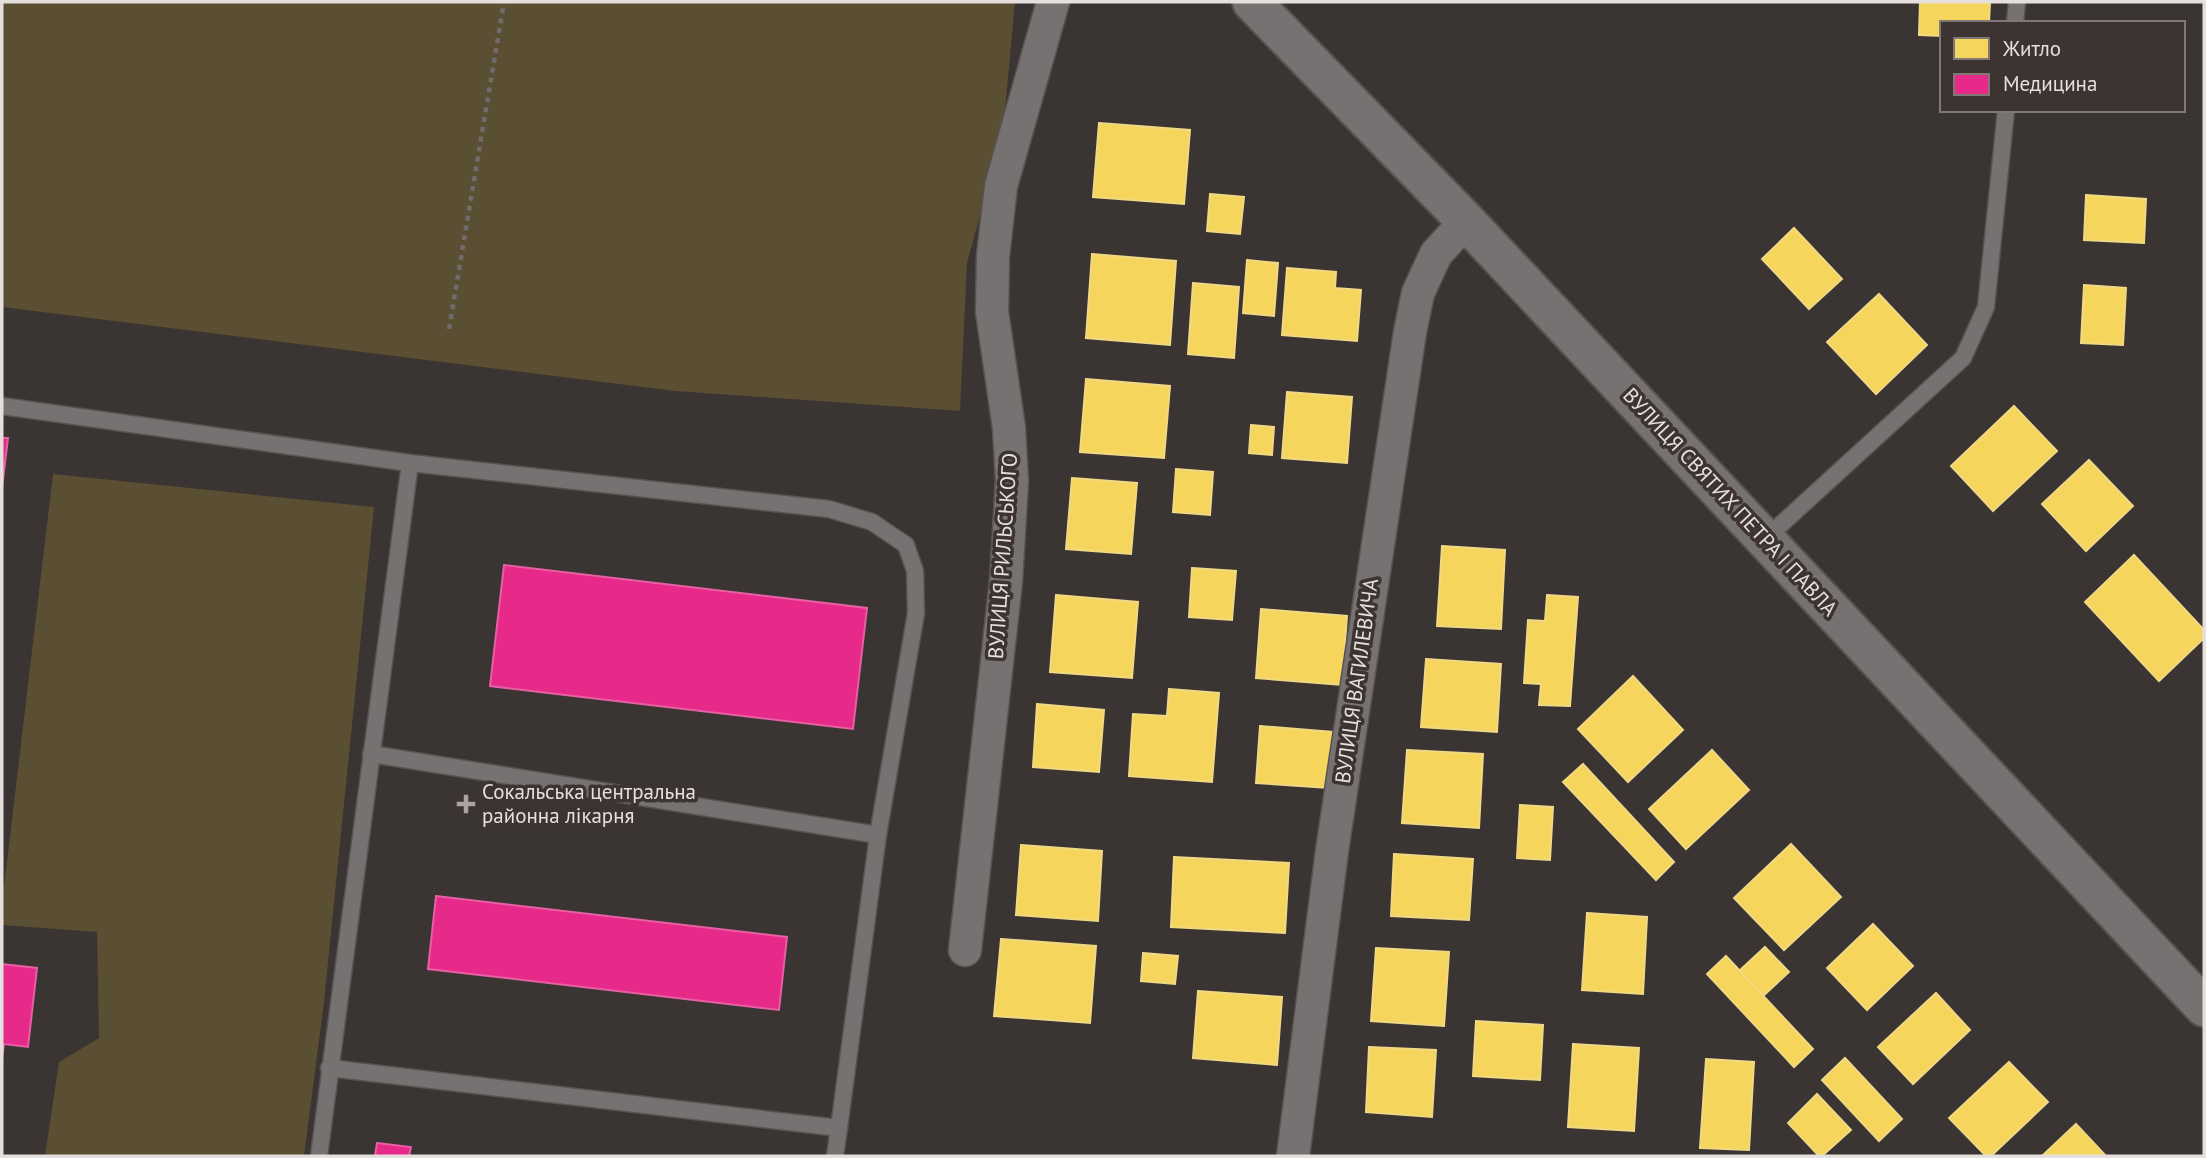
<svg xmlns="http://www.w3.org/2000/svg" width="2206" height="1158" viewBox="0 0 2206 1158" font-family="'PT Sans',sans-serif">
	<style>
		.green { fill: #5a4e33 }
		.homes { fill: #f6d55c; stroke: #f1d883; stroke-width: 2 }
		.health { fill: #e7298a; stroke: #e660a3; stroke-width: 2 }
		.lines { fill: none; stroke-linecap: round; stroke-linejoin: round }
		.lane-casing { stroke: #585352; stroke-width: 19 }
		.street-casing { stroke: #585352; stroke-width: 35 }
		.secondary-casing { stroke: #585352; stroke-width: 42 }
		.path { stroke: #706c6b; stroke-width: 4.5; stroke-dasharray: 5 5; stroke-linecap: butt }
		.lane { stroke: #767271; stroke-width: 16 }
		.street { stroke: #767271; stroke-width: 32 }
		.secondary { stroke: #767271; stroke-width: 38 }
		.poi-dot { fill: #a9a3a2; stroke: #3d3330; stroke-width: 2.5 }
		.labels { text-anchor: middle; stroke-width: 7; stroke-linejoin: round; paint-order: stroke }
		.street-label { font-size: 21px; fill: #e5dfdd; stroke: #3d3330 }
		.poi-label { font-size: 21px; fill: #e5dfdd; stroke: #3d3330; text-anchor: start }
	</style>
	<rect width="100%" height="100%" fill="#3a3433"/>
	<g class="green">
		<polygon points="2,2 1015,2 1003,132 967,263 960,411 675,391 2,307"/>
		<polygon points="53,474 374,507 324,1002 304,1156 45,1156 59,1062 99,1038 97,932 2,925 2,904"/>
	</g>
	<g class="homes">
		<polygon points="1920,2 1990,2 1989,23 1942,23 1942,36 1919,35"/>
		<polygon points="1099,123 1190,130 1184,204 1093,197"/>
		<polygon points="1210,194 1244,197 1240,234 1207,231"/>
		<polygon points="2086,195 2146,199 2144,243 2084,240"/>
		<polygon points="1794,228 1842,279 1809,309 1762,259"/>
		<polygon points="1092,254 1176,261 1170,345 1086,338"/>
		<polygon points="1247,260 1278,263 1274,316 1243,313"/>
		<polygon points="1287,268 1336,272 1335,288 1361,290 1357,341 1282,335"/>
		<polygon points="1193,283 1239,287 1234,358 1188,354"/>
		<polygon points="2084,285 2126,288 2123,345 2081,343"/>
		<polygon points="1879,294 1927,345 1876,394 1827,342"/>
		<polygon points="1086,379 1170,386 1164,458 1080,452"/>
		<polygon points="1287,392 1352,397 1347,463 1282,458"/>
		<polygon points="2014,406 2057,451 1993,511 1951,466"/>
		<polygon points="1251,425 1274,427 1272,455 1249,453"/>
		<polygon points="2089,460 2133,506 2086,551 2042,504"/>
		<polygon points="1176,469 1213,472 1210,515 1173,512"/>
		<polygon points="1072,478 1137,483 1131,554 1066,549"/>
		<polygon points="1442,546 1505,550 1501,629 1437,626"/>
		<polygon points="2134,555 2204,630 2204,638 2159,681 2085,602"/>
		<polygon points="1192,568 1236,571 1232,620 1189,617"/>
		<polygon points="1056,595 1138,602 1132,678 1050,672"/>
		<polygon points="1547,595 1578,597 1570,706 1539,705 1541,684 1524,683 1528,620 1545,621"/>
		<polygon points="1261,609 1347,616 1342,685 1256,678"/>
		<polygon points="1426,659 1501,664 1497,732 1421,727"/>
		<polygon points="1633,676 1683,730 1628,782 1578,729"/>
		<polygon points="1169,689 1219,693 1212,782 1129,776 1133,714 1167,716"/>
		<polygon points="1037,704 1104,710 1099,772 1033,767"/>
		<polygon points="1260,726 1333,732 1328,788 1256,783"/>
		<polygon points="1407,750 1483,754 1479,828 1402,823"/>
		<polygon points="1712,750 1749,790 1686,849 1649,809"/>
		<polygon points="1583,764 1674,862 1656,880 1563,782"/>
		<polygon points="1520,805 1553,807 1550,860 1517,858"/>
		<polygon points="1791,844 1841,897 1784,950 1734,898"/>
		<polygon points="1021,845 1102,851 1098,921 1016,915"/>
		<polygon points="1394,854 1473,859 1469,920 1391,916"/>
		<polygon points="1174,857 1289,863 1285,933 1171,927"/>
		<polygon points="1587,913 1647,917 1643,994 1582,990"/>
		<polygon points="1873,924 1913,966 1867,1010 1827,968"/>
		<polygon points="1001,939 1096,946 1090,1023 994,1016"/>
		<polygon points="1765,947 1789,972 1763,996 1739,971"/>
		<polygon points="1376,948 1449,952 1444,1026 1371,1021"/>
		<polygon points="1143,953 1178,956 1175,984 1141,981"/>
		<polygon points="1726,956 1813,1049 1794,1067 1707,974"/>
		<polygon points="1198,991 1282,997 1277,1065 1193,1058"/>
		<polygon points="1936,993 1970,1030 1913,1084 1878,1047"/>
		<polygon points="1476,1021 1543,1025 1540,1080 1473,1076"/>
		<polygon points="1573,1044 1639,1048 1634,1131 1568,1127"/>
		<polygon points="1369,1047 1436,1050 1432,1117 1366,1112"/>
		<polygon points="1845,1058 1902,1119 1879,1141 1822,1080"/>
		<polygon points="1706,1059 1754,1062 1749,1150 1700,1148"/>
		<polygon points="2009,1062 2048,1102 1991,1156 1986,1156 1949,1118"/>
		<polygon points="1817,1094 1851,1130 1822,1156 1819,1156 1788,1123"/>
		<polygon points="2076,1124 2106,1156 2042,1156"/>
	</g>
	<g class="health">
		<polygon points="2,438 8,438 2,488"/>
		<polygon points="504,565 867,608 853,729 490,686"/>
		<polygon points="436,896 787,937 779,1010 428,969"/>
		<polygon points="2,964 37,968 28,1047 4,1044 2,1059"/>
		<polygon points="377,1143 411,1147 409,1156 375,1156"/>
	</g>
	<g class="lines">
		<defs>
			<g id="lane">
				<polyline points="2015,23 2017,2"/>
				<polyline points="2,406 410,463 319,1156"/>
				<polyline points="410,463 829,509 872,522 906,545 915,571 916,613 878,835 839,1128"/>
				<polyline points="1765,539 1963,358 1986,307 2006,110"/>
				<polyline points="371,754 878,835"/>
				<polyline points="329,1068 839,1128 835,1156"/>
			</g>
			<g id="street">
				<polyline points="965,950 1006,581 1012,481 1009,428 992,312 993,256 1001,186 1053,2"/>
				<polyline points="1293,1156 1332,851 1410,332 1418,293 1436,254 1466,221"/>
			</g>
			<polyline id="secondary" points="1252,2 1466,221 2204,1007"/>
		</defs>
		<use href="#lane" class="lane-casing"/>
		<use href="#street" class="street-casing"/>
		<use href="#secondary" class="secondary-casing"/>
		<polyline class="path" points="449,329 504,2"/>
		<use href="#lane" class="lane"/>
		<use href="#street" class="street"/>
		<use href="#secondary" class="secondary"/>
	</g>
	<path class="poi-dot" d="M462.5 793.5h7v7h7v7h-7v7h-7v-7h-7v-7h7z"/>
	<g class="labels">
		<g class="street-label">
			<text transform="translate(1730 502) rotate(47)" y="7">ВУЛИЦЯ СВЯТИХ ПЕТРА І ПАВЛА</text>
			<text transform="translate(1003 556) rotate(-86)" y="7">ВУЛИЦЯ РИЛЬСЬКОГО</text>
			<text transform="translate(1357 681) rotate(-82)" y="7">ВУЛИЦЯ ВАГИЛЕВИЧА</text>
		</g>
		<g class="poi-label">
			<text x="482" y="799">Сокальська центральна<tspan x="482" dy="24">районна лікарня</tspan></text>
		</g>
	</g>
	<rect width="2206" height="1158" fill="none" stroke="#e5dfdd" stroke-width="7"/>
	<rect x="1940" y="21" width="245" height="91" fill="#3d3330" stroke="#807875" stroke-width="2"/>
	<rect x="1954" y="38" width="35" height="21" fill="#f6d55c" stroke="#807875" stroke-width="2"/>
	<text x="2003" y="56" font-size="21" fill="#e5dfdd">Житло</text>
	<rect x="1954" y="74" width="35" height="21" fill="#e7298a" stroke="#807875" stroke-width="2"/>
	<text x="2003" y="91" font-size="21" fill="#e5dfdd">Медицина</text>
</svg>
